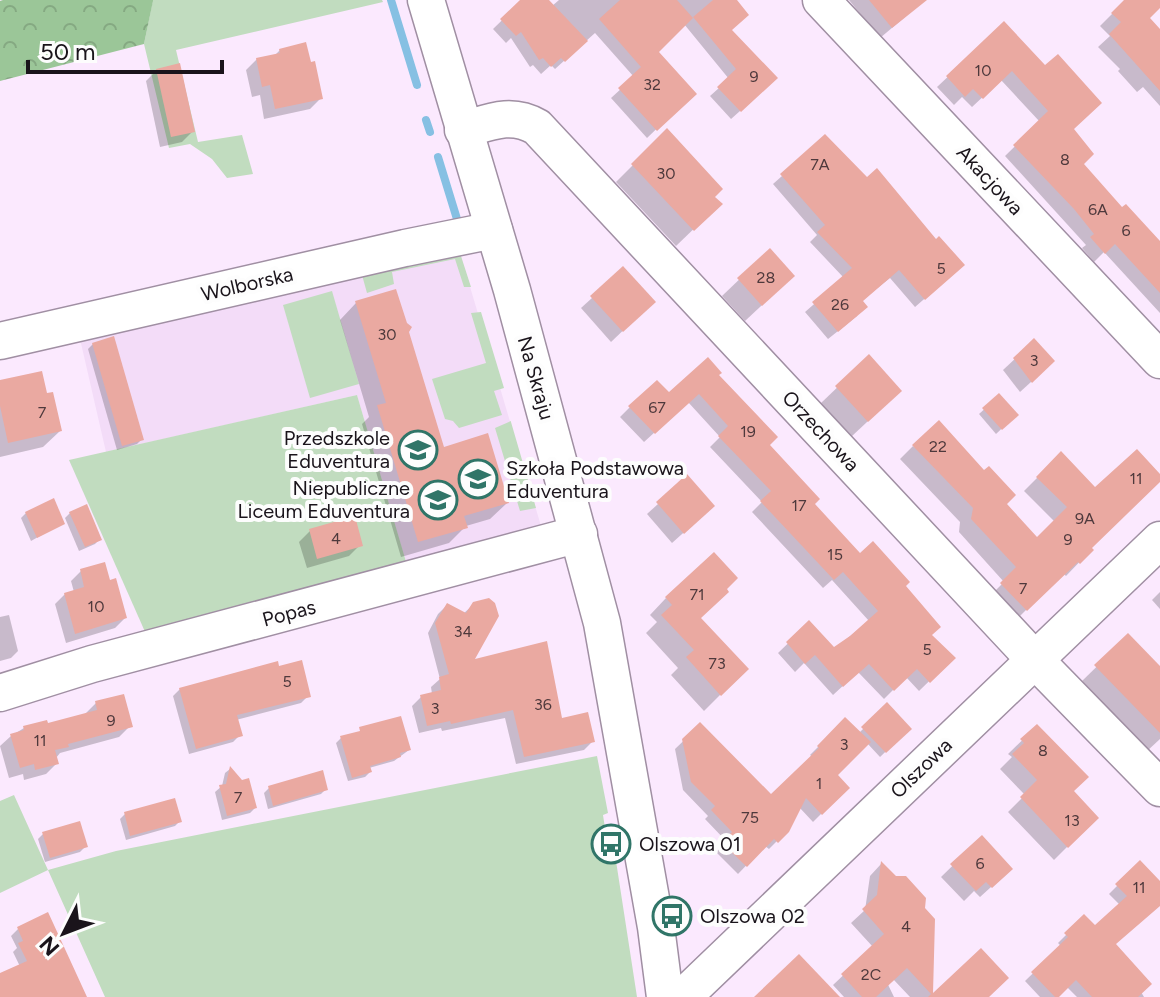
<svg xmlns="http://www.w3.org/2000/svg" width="1160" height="997" viewBox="0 0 1160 997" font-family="Figtree,sans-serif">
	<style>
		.built { fill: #f3dcf8 }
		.green { fill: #c1dcbf }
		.forest { fill: url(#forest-crowns) }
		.shadow { fill: #0003 }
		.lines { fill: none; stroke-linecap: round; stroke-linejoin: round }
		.stream { stroke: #86c0e3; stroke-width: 8 }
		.building { fill: #eaa9a1 }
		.minor-casing { stroke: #a08fa3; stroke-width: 39 }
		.minor { stroke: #fff; stroke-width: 36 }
		.labels { text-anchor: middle; stroke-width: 8; stroke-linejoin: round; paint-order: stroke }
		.number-label { font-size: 16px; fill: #4e393c }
		.street-label { font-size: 20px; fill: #1a141b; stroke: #fdfdfd }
		.poi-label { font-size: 20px; fill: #1a141b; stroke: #fdfdfd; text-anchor: start }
	</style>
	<defs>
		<pattern id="forest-crowns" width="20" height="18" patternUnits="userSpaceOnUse" patternTransform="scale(2)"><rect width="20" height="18" fill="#9bc698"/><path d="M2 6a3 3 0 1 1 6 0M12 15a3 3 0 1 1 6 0" fill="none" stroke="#85a982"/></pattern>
	</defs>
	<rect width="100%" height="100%" fill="#fbe9fe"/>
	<polygon class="built" points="460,253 541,526 407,565 357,395 106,452 80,339"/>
	<g class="green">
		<polygon points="153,0 382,0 383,2 176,50 198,142 242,135 253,174 227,178 212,159 190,144 169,148 144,44"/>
		<polygon points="460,253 471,287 464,287 455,259 392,272 394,284 367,293 362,275"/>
		<polygon points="332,291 359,384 310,398 283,305"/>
		<polygon points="481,312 504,388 494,391 502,415 459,428 453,421 445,419 432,379 486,363 471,313"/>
		<polygon points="357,395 407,565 146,634 69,460"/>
		<polygon points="511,421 511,422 536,508 520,511 495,428"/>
		<polygon points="597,756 608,813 603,815 610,861 616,861 637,997 105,997 48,870 0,893 0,801 14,795 48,870 116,851"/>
	</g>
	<polygon class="forest" points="3,0 153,0 153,1 144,44 0,81 0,1"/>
	<g class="shadow">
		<polygon points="523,0 542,0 552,6 559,0 734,0 730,31 767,87 731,119 710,96 729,79 684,24 656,52 694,93 647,138 611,98 634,77 595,33 555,69 551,65 541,74 533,65 530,67 511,38 506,43 493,29"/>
		<polygon points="849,0 911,0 905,17 880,38"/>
		<polygon points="1126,0 1146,0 1147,18 1160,32 1160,106 1143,87 1137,92 1118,71 1120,69 1098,47 1110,36 1100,26"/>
		<polygon points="1004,24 1072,129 1081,164 1122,210 1160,244 1160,313 1104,252 1094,262 1082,248 1086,245 1005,156 1040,122 1001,80 972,107 962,97 954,105 937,87"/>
		<polygon points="280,50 321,98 310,109 264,119 260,95 252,97 246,70 257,59 274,56"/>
		<polygon points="157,70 193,131 182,142 160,147 146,81"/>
		<polygon points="667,131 713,197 703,220 676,246 616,182"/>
		<polygon points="782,176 953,274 915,307 890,278 861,301 857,316 828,339 805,312 844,278 810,242 817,235 773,184"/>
		<polygon points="769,251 776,292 745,321 722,296"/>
		<polygon points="592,298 653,302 611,342 581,308"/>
		<polygon points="356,303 407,332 442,449 507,503 490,519 466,526 449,543 401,557 362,424 369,417 340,320"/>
		<polygon points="1034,341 1042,372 1020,392 1003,370"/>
		<polygon points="93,344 142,439 137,444 117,450 88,349"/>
		<polygon points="869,357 883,407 851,437 820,404"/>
		<polygon points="716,375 812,505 860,556 903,586 930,635 953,658 919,691 906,677 884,699 858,672 833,695 804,663 795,672 778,653 809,623 834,649 869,621 832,580 823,588 752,512 762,502 710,447 720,437 688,402 644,442 620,417 630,407"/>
		<polygon points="0,382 45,395 60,431 43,447 0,457"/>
		<polygon points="999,396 1016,415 996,434 979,414"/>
		<polygon points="913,446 1004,504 1037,540 1055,522 1024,491 1061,454 1095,490 1160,477 1160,479 1089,548 1091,550 1066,576 1063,573 1013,623 988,598 1004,582 959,532 960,522 900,459"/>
		<polygon points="658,504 701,517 672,543 647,514"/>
		<polygon points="26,513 63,523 31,541 21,518"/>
		<polygon points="70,513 100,539 95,544 79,551 65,518"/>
		<polygon points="310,531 360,545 349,556 307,568 299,542"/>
		<polygon points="81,571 125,618 115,628 66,643 55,604 65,594 74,592 71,581"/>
		<polygon points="1160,592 1160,609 1152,600"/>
		<polygon points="666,598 699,618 746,669 704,711 671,675 678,668 646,633 657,622 650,615"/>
		<polygon points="474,604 471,662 592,742 584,750 516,764 505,718 442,731 441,728 419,733 412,706 421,697 432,694 431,687 440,679 428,633 438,614 447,605 463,614"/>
		<polygon points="9,615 18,651 11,658 0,661 0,617"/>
		<polygon points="1128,636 1160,669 1160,739 1146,752 1080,683"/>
		<polygon points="180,689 308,696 301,703 236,720 240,735 233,742 189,754 173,696"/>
		<polygon points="96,703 130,726 119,737 60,753 56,758 57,763 46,774 24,780 23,774 9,778 0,746 11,736 24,728 47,725 85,714"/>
		<polygon points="887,705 909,729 880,757 867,743 835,775 847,788 813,822 799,807 787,831 769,849 765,846 738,874 716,852 726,841 705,819 708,816 683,790 675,749 700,725 771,797 813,757 810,755 845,720 859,733"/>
		<polygon points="1037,726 1071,791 1096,818 1054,860 1008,812 1025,795 1000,769 1012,757 1008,754"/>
		<polygon points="341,738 409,750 394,761 369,768 370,772 365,777 348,781 336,743"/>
		<polygon points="230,769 255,808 250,813 222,820 215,792 222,786 225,773"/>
		<polygon points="269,788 326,789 321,794 268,809 264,793"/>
		<polygon points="125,814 180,821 175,826 126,840 120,819"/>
		<polygon points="43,834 85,847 80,852 45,862 38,839"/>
		<polygon points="981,838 1011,869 980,897 974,891 964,901 941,877"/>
		<polygon points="1140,863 1160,884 1160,903 1113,944 1144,997 1077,997 1067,987 1057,997 1040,997 1025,981 1061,946 1058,943 1084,917 1094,928 1120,905 1109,894"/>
		<polygon points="881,864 933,919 931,997 910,997 877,962 894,997 844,997 833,985 873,947 851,923 865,910 870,876"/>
		<polygon points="18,929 83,997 43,997 27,981 13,952 17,948 11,936"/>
	</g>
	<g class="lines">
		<g class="stream">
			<polyline points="391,0 417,85"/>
			<polyline points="426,120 430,132"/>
			<polyline points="438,157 457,219"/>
		</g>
	</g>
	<g class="building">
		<polygon points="520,0 549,0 588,41 565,62 561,58 551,67 543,58 539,60 521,32 516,36 500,19"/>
		<polygon points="620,0 677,0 693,18 659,52 697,94 657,131 618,88 641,67 599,19"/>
		<polygon points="713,0 737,0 749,15 732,30 778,78 741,112 717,87 736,69 693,17"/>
		<polygon points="869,0 927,0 892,28"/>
		<polygon points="1124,0 1160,0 1160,8 1150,18 1160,29 1160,91 1109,34 1121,22 1111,13"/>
		<polygon points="1004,21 1045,65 1058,54 1102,103 1074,129 1094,154 1084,164 1122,207 1126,204 1160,241 1160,293 1115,244 1105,254 1090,237 1094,234 1074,209 1013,145 1048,111 1012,71 983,99 973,89 965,97 946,76"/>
		<polygon points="306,42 311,62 315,61 323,99 275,109 270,85 262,87 256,58 280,53 279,49"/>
		<polygon points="180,63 195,132 171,137 156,69"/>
		<polygon points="667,128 723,189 715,197 723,204 694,231 631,164"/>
		<polygon points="825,134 867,177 877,168 936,239 939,236 965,265 925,300 899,270 863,301 868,307 838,332 812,302 852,268 817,232 825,225 780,174"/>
		<polygon points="770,248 795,276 762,306 737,278"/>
		<polygon points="623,266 656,302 623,332 590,296"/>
		<polygon points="396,289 407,323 412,327 409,332 444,447 488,433 509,503 464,516 468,528 418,542 377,405 386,403 355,301"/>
		<polygon points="114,336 144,440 122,446 92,343"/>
		<polygon points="1034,338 1055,361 1032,383 1013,358"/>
		<polygon points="869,354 902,391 868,422 835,386"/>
		<polygon points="708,357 722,373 719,375 778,437 770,445 820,499 815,504 860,553 873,541 910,582 906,586 941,627 932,635 956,658 930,683 917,669 894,691 869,664 843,687 815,655 805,664 786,642 809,620 834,647 850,636 878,611 843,572 834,580 760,501 771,491 718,436 728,426 699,394 655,434 628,406 657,380 669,392"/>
		<polygon points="42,371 47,393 53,392 62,431 8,443 0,406 0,380"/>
		<polygon points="999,393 1019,415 1002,430 982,408"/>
		<polygon points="939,420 984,470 989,466 1016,495 1007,504 1037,537 1067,507 1036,477 1061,451 1095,487 1137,449 1160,474 1160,482 1092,548 1094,550 1080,564 1078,562 1027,611 1000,583 1016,567 971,519 973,508 912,445"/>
		<polygon points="687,474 715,506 684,534 656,502"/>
		<polygon points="54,498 65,524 37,538 25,512"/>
		<polygon points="87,504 102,540 85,547 69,512"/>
		<polygon points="355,516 363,546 317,559 309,529"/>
		<polygon points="714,552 738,578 727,589 729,592 701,618 749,669 721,696 686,657 694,650 661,615 672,605 665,597"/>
		<polygon points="105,562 110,580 116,578 127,618 75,634 64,593 84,587 80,569"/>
		<polygon points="489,598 495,603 499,616 475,659 547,641 562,718 588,712 595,742 524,757 513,710 451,724 450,721 427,726 420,695 441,690 439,677 449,674 435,623 447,603 466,613 473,602"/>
		<polygon points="1128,633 1160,666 1160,733 1094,665"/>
		<polygon points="302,660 311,697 237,715 243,736 196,749 179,688 278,661 279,666"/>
		<polygon points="124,694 133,727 68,744 69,747 55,750 59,764 35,770 34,764 20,768 10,734 24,730 23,726 47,720 48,723 97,710 95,701"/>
		<polygon points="887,702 912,729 886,753 861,727"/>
		<polygon points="401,716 411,750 400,753 401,757 370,766 372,772 352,778 340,736 360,731 359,727"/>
		<polygon points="845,717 871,742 838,775 850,788 822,815 806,798 789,832 778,843 774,839 747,867 722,843 732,832 711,810 715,806 691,782 682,739 700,722 771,794 819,748 817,746"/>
		<polygon points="1037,724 1089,777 1074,791 1099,818 1068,848 1020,797 1037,780 1012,754 1024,743 1020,739"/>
		<polygon points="230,766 242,780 249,778 257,808 227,816 219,785 226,784"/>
		<polygon points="323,770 328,790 273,806 268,786"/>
		<polygon points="175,798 182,822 130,836 124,812"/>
		<polygon points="80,821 88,847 50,858 42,832"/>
		<polygon points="982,835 1013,869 992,888 986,882 976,891 950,864"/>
		<polygon points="1140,860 1160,881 1160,906 1116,944 1152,984 1138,997 1092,997 1076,980 1059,997 1055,997 1031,972 1068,937 1064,933 1084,914 1095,925 1127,896 1115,884"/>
		<polygon points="881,861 896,876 906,876 926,898 925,908 935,919 933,993 981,948 1009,978 989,997 928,997 931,994 907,968 876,997 862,997 841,974 884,934 862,909 877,895"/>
		<polygon points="48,912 87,997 0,997 0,973 27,961 18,943 23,941 17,927"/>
		<polygon points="799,954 840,997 754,997"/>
	</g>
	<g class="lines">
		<defs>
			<g id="minor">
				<polyline points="426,0 512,290 602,623 656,927 665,997"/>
				<polyline points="821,0 1160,360"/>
				<path d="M463,130C490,122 511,112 537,127L1035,660L1160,788"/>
				<polyline points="0,341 405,248 494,230"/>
				<polyline points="0,693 92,664 579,534"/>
				<polyline points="683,997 1160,540"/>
			</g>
		</defs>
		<use href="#minor" class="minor-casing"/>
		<use href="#minor" class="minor"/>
	</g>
	<defs>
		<symbol id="school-ring" viewBox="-11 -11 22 22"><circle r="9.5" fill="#fdfdfd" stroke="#307568" stroke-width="1.5"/><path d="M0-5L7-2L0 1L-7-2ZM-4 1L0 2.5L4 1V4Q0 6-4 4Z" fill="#307568"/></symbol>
		<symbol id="bus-ring" viewBox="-11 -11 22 22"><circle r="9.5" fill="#fdfdfd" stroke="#307568" stroke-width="1.5"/><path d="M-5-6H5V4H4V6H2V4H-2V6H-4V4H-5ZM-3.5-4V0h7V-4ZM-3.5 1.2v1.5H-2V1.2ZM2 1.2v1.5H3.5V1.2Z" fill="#307568"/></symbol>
	</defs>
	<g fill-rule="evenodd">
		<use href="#school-ring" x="396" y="428" width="44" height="44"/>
		<use href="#school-ring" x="456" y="457" width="44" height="44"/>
		<use href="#school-ring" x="416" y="478" width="44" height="44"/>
		<use href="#bus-ring" x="589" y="822" width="44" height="44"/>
		<use href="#bus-ring" x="650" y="894" width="44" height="44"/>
	</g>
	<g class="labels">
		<g class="number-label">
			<text x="983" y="76">10</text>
			<text x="754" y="82">9</text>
			<text x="652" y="90">32</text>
			<text x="1065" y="165">8</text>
			<text x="820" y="170">7A</text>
			<text x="666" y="179">30</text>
			<text x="1098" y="215">6A</text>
			<text x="1126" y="236">6</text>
			<text x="941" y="274">5</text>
			<text x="766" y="283">28</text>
			<text x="840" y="310">26</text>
			<text x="387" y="340">30</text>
			<text x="1034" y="366">3</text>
			<text x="657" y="413">67</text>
			<text x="42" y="418">7</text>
			<text x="748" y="437">19</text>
			<text x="938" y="452">22</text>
			<text x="1136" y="484">11</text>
			<text x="799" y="511">17</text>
			<text x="1085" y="524">9A</text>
			<text x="336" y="544">4</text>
			<text x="1068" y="545">9</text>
			<text x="835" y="560">15</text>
			<text x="1023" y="594">7</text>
			<text x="697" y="600">71</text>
			<text x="96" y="612">10</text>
			<text x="463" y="637">34</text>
			<text x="927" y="655">5</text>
			<text x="717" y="669">73</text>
			<text x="287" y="687">5</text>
			<text x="543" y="710">36</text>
			<text x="435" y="714">3</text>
			<text x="111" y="726">9</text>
			<text x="40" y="746">11</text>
			<text x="844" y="750">3</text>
			<text x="1043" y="756">8</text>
			<text x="819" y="789">1</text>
			<text x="238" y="803">7</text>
			<text x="750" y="823">75</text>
			<text x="1072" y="826">13</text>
			<text x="980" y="869">6</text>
			<text x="1139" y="893">11</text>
			<text x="906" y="932">4</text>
			<text x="871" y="980">2C</text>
		</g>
		<g class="street-label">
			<text transform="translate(990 180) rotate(47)" y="7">Akacjowa</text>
			<text transform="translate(247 284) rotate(-13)" y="7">Wolborska</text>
			<text transform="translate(536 378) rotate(74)" y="7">Na Skraju</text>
			<text transform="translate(821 431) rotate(47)" y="7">Orzechowa</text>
			<text transform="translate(289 613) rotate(-15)" y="7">Popas</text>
			<text transform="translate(921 768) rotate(-44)" y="7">Olszowa</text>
		</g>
		<g class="poi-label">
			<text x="390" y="445" text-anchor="end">Przedszkole<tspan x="390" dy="23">Eduventura</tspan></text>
			<text x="506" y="475">Szkoła Podstawowa<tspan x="506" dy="23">Eduventura</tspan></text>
			<text x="410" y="495" text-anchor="end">Niepubliczne<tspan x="410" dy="23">Liceum Eduventura</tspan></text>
			<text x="639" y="851">Olszowa 01</text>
			<text x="700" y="923">Olszowa 02</text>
		</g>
	</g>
	<g transform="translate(64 933) rotate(228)" stroke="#fdfdfd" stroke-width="6" paint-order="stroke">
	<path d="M0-6L14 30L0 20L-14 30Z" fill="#1a141b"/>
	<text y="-12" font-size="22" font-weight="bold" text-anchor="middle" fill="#1a141b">N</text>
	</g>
	<path d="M28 60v12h194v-12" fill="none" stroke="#1a141b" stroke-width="4"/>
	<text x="40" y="60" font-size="24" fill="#1a141b" stroke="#fdfdfd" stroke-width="6" paint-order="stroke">50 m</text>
</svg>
